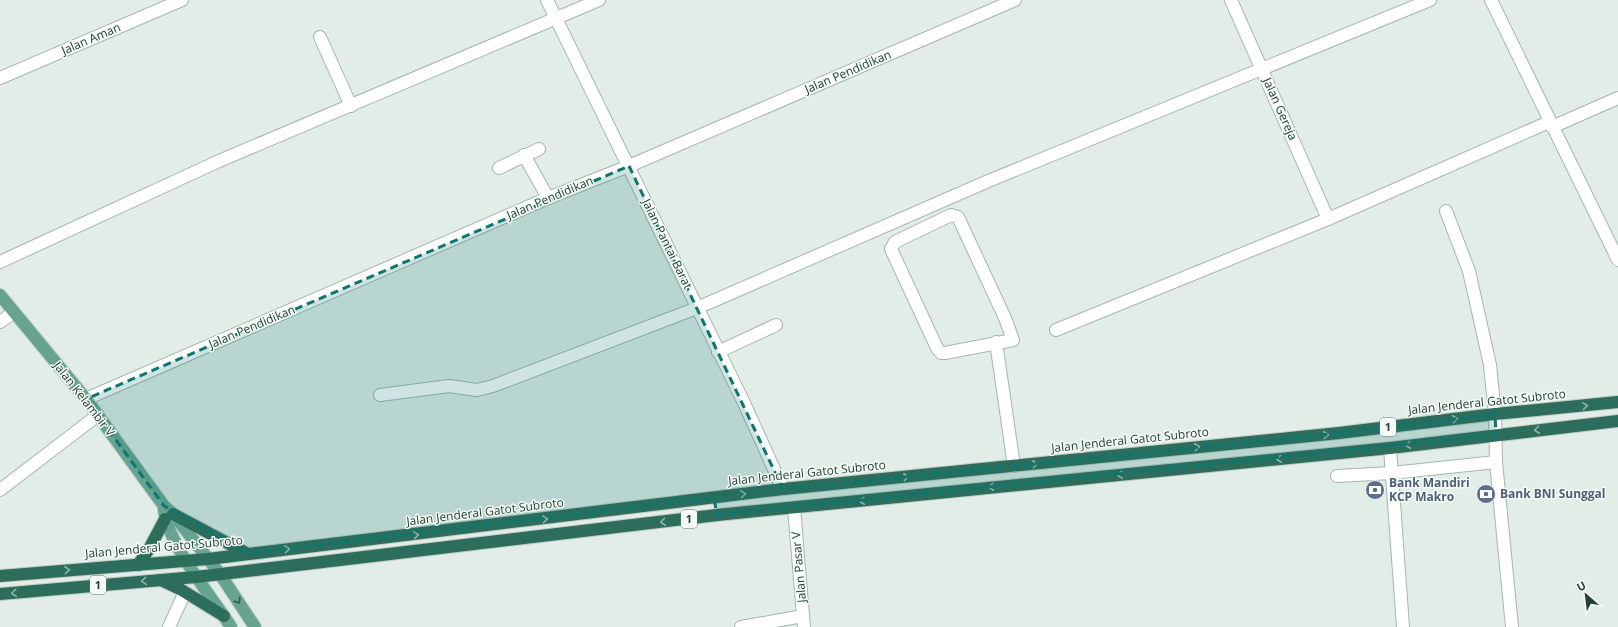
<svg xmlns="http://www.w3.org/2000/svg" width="1618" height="627" viewBox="0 0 1618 627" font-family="'Open Sans',sans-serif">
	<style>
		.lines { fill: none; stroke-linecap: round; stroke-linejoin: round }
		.minor-casing { stroke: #a5b6af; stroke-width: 14 }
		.major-casing { stroke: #c1cac7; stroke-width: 14 }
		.highway-casing { stroke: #c1cac7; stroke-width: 14 }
		.minor { stroke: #fff; stroke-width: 12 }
		.major { stroke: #66a491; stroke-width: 12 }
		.highway { stroke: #2c6d5c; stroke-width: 12 }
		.oneway { stroke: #90b4a9 }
		.oneway2 { stroke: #33594d }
		.marked { fill: #0f766e; fill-opacity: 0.2; stroke: #0f766e; stroke-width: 3; stroke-dasharray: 8 5; stroke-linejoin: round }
		.labels { text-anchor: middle; stroke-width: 3; stroke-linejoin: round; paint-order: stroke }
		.shield { fill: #f4faf6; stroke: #617870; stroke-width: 1 }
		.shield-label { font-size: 11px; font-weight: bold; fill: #224036 }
		.street-label { font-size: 12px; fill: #224036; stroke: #f4faf6 }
		.service-label { font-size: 12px; font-weight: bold; fill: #4e5e75; stroke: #f4faf6; text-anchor: start }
	</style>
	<rect width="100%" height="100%" fill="#e3ede8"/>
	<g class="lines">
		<defs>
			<g id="minor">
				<polyline points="547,0 745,405 783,489"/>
				<polyline points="1231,0 1328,219"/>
				<polyline points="1491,0 1618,260"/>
				<polyline points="320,37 351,106"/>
				<polyline points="0,78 182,0"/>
				<polyline points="1552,127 1618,98"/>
				<polyline points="524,155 548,198"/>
				<polyline points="499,168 539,149"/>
				<polyline points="1446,211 1469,271 1490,365 1495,414 1496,462 1512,627"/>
				<polygon points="951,215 958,217 1005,318 1013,340 945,353 941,353 937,348 891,249 895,242"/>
				<polyline points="0,262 219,161 599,0"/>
				<polyline points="0,322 14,312"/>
				<polyline points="1056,330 1328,219 1549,122"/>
				<polyline points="996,342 1014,466"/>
				<polyline points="718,352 776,325"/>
				<polyline points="380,395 449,386 477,390 493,386 697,308 986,182 1430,0"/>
				<polyline points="86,399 548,198 629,166 1015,0"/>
				<polyline points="1390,448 1403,627"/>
				<polyline points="1337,476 1392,473 1496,462"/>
				<polyline points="0,490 98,415"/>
				<polyline points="794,508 804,627"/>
				<polyline points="169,627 185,592"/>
				<polyline points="741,627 803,616"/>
			</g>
			<g id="major">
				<polyline points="0,295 86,399 164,506 173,514 220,574 255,627"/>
				<path d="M164,510C169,547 211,595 231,627"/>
			</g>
			<g id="highway">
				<polyline points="173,514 248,554"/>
				<polyline points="138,565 149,549 165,519"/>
				<polyline points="0,576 208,559 783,489 1339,433 1495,414 1618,402"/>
				<polyline points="161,580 180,589 224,616"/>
				<polyline points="0,594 196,577 717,515 1390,448 1618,421"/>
			</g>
		</defs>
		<use href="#minor" class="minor-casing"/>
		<use href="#major" class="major-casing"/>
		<use href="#highway" class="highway-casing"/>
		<use href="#minor" class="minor"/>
		<use href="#major" class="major"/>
		<use href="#highway" class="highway"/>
	</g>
	<defs><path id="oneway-chevron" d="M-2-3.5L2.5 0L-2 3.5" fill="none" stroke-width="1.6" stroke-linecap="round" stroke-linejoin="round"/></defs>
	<g class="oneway">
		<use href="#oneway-chevron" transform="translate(1585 406) rotate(-5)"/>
		<use href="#oneway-chevron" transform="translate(1455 419) rotate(-7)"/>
		<use href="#oneway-chevron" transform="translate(1537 430) rotate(173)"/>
		<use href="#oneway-chevron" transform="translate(1326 435) rotate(-6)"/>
		<use href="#oneway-chevron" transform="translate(1408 445) rotate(173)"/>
		<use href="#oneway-chevron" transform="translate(1197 447) rotate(-6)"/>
		<use href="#oneway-chevron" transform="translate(1279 459) rotate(174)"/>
		<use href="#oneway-chevron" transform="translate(1035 464) rotate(-6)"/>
		<use href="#oneway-chevron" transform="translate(1120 475) rotate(175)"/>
		<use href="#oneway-chevron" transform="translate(906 477) rotate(-6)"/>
		<use href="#oneway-chevron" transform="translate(991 487) rotate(174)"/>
		<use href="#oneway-chevron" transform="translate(743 494) rotate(-7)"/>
		<use href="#oneway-chevron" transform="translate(862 501) rotate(174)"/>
		<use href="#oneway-chevron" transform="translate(545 519) rotate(-7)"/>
		<use href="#oneway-chevron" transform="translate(663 522) rotate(173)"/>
		<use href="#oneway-chevron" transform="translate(416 535) rotate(-7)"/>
		<use href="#oneway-chevron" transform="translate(287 549) rotate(-7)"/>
		<use href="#oneway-chevron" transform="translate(67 570) rotate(-4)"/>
		<use href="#oneway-chevron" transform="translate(144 581) rotate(175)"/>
		<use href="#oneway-chevron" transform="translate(14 593) rotate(175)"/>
	</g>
	<use class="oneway2" href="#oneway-chevron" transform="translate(238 601) rotate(56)"/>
	<path class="marked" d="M629,166L783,489L1339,433L1495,414L1496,435L717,515L714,498L248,554L164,506L86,399Z"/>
	<defs>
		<symbol id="bank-disc" viewBox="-11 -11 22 22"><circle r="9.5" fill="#5c6f8a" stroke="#f4faf6"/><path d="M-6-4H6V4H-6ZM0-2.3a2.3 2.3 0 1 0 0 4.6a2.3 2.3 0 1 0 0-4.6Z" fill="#fff"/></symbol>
	</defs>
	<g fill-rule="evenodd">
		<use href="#bank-disc" x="1364" y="479" width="22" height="22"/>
		<use href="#bank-disc" x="1475" y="483" width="22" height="22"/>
	</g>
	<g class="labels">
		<g class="shield">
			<rect x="1380" y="418" width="16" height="18" rx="3"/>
			<rect x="681" y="510" width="16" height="18" rx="3"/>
			<rect x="90" y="576" width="16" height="18" rx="3"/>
		</g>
		<g class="shield-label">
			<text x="1388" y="431">1</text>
			<text x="689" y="523">1</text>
			<text x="98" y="589">1</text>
		</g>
		<g class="street-label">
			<text transform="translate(91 39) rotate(-23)" y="4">Jalan Aman</text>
			<text transform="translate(848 72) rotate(-23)" y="4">Jalan Pendidikan</text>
			<text transform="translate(1280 109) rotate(66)" y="4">Jalan Gereja</text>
			<text transform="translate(550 198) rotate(-23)" y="4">Jalan Pendidikan</text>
			<text transform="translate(667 244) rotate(64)" y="4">Jalan Pantai Barat</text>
			<text transform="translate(252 327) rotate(-23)" y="4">Jalan Pendidikan</text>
			<text transform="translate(84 399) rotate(52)" y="4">Jalan Kelambir V</text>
			<text transform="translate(1487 402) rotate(-6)" y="4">Jalan Jenderal Gatot Subroto</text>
			<text transform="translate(1130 440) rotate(-6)" y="4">Jalan Jenderal Gatot Subroto</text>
			<text transform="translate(807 473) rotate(-6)" y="4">Jalan Jenderal Gatot Subroto</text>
			<text transform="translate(485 512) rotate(-7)" y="4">Jalan Jenderal Gatot Subroto</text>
			<text transform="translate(164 547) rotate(-5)" y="4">Jalan Jenderal Gatot Subroto</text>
			<text transform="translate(799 567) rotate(-95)" y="4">Jalan Pasar V</text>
		</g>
		<g class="service-label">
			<text x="1389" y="487">Bank Mandiri<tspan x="1389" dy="14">KCP Makro</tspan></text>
			<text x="1500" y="498">Bank BNI Sunggal</text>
		</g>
	</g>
	<g transform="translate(1586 595) rotate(332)" stroke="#f4faf6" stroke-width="3" paint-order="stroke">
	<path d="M0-3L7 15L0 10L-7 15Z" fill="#224036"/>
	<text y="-6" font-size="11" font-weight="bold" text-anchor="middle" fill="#224036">U</text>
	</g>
</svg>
